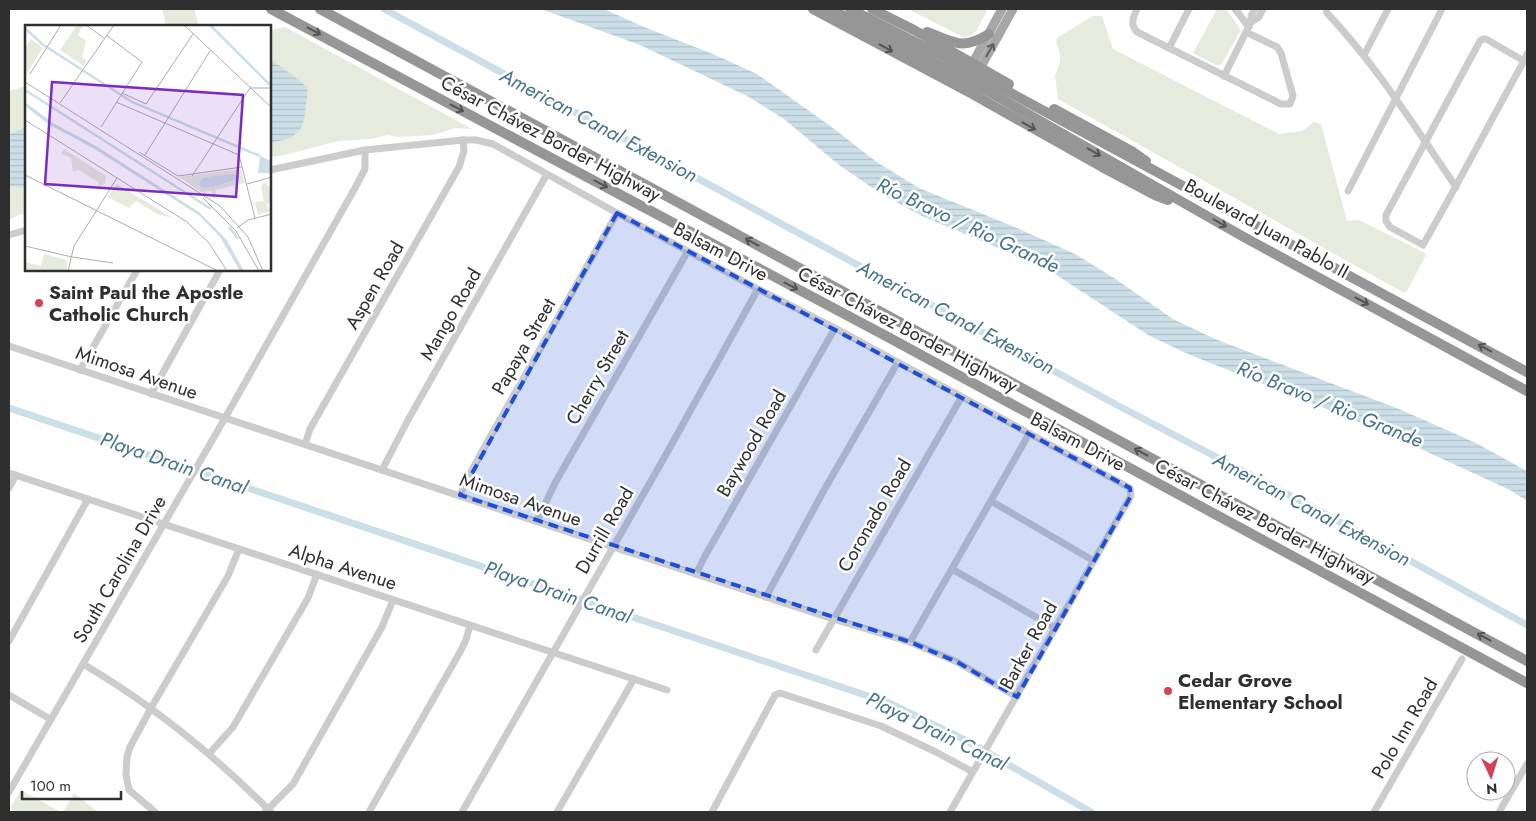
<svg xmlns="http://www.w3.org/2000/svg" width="1536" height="821" viewBox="0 0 1536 821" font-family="Jost,sans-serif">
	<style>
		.green { fill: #e6ebde }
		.water { fill: url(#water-rules) }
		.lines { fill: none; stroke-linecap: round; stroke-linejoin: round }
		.canal { stroke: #ccdfe9; stroke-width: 7 }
		.minor { stroke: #ccc; stroke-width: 7 }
		.major { stroke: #a7a7a7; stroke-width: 9 }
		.highway { stroke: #969696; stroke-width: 10 }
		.highway-bridge { stroke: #969696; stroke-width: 10 }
		.oneway { stroke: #535353 }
		.oneway2 { stroke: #5f5f5f }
		.marked { fill: #1d4ed8; fill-opacity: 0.2; stroke: #1d4ed8; stroke-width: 4; stroke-dasharray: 10 6; stroke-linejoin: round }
		.poi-dot { fill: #d44256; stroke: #fff; stroke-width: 2 }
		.labels { text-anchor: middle; stroke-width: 5; stroke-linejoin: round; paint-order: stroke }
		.street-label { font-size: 19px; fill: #2f2f2f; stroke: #fff }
		.poi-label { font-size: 19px; font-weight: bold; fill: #2f2f2f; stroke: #fff; text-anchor: start }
		.water-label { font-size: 20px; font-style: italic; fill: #447389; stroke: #fff }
		.inset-river { fill: none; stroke: #ccdfe9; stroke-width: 2.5 }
		.inset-road { fill: none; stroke: #acacac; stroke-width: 1 }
		.view { fill: #7b2cbf; fill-opacity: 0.15; stroke: #7b2cbf; stroke-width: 2.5 }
		.inset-edge { fill: none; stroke: #2f2f2f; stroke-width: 2.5 }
	</style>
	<defs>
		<pattern id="water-rules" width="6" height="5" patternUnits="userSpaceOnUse" patternTransform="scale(1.25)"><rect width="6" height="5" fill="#ccdfe9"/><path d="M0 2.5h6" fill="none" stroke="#b0c0c8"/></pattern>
	</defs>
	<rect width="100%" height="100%" fill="#fff"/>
	<g class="green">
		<polygon points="162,9 194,9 199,26 166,26"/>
		<polygon points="908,9 988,9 975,33 965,38"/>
		<polygon points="1217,9 1226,9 1241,30 1221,65 1216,65 1193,53"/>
		<polygon points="1093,16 1102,16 1113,49 1279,134 1302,131 1314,122 1321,124 1347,221 1359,220 1425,253 1425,257 1407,291 1404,293 1058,99 1055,76 1060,61 1060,54 1056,42 1058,37"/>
		<polygon points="285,27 472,129 455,128 433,135 399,137 388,135 371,139 338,141 285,155 270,157 270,30"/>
		<polygon points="26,86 26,214 18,215 9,220 9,91"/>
		<polygon points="21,790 61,812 16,812 10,808"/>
		<polygon points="74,793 98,812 63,812"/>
	</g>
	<g class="water">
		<polygon points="541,9 604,9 644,27 713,54 757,74 829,125 878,163 919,188 1017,228 1075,254 1114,278 1173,319 1215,339 1399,409 1476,443 1527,471 1527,501 1510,490 1410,444 1342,415 1190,355 1148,335 1055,274 1001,249 924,217 883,195 839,165 784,119 749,97 640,45"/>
		<path d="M270,59C275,62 304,83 306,87C309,93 306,100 306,106C303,133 297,138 270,143Z"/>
		<polygon points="26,127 26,188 9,186 9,135"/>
	</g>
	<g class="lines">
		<g class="canal">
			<polyline points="384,9 1117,405 1327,515 1527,625"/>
			<polyline points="9,408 889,703 969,742 1091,812"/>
		</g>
		<g class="minor">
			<path d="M1137,9C1133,17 1130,25 1137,32L1281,104H1290L1293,96L1281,53L1277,47L1246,32"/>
			<polyline points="1235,9 1249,27"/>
			<path d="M1326,9L1327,13C1377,66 1415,127 1456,187"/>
			<polyline points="1251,22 1259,17 1263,9"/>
			<polyline points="1169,48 1189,9"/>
			<polyline points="1364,55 1388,9"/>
			<path d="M1524,61L1486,39H1483L1480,41L1386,215V221L1390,227L1423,245C1458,184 1490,122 1524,61L1527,54"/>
			<polyline points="1224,76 1251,22 1251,16 1255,9"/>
			<path d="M270,170L365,150L463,140H476L493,144L617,213L758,289L835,328L1130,488L1131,496C1070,601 1011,707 950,812"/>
			<polyline points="1348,191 1442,9"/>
			<polyline points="9,235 26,230"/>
			<polyline points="9,346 613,547 833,619 910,642 957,662 1017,697"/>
			<polyline points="80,370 137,270"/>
			<polyline points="151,394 220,270"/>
			<polyline points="305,444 310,429 459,167 464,151 463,140"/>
			<polyline points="382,470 408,420 547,174"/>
			<polyline points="9,473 667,690"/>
			<polyline points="9,488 16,475"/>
			<polyline points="460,495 465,483 485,446 617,213"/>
			<polyline points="991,501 1094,561"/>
			<polyline points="537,521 555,483 688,251"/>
			<polyline points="952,569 1055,628"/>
			<polyline points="696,574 705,556 835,328"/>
			<polyline points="766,597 823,492 898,362"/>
			<polyline points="9,641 88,499"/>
			<polyline points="910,642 1029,434"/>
			<polyline points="816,650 961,398"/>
			<path d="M83,664C153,705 214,755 271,812"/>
			<polyline points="9,695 50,719"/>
			<polyline points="209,754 233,727 308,598 317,574"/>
			<polyline points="9,792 225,418 355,188 365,169 365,150"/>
			<polyline points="155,812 129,790 126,775 127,757 130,747 151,708 228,576 239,549"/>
			<polyline points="265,812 293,784 382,627 393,600"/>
			<polyline points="369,812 460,652 466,640 470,625"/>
			<polyline points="462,812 664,458 758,289"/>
			<polyline points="557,812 634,679"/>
			<polyline points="712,812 775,695 780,693 881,726 936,752 973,772"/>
			<polyline points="1374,812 1462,659"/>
			<polyline points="1499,812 1527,764"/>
		</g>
		<g class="major">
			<polyline points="970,68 1002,9"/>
			<polyline points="977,74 1013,9"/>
		</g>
		<g class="highway">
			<polyline points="271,9 886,336 1527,683"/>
			<polyline points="320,9 1527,661"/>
			<polyline points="813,9 967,91 1102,167 1155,195 1168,200"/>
			<polyline points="830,9 944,68"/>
			<polyline points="850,9 948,59"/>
			<polyline points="872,9 914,30 1009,84"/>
			<path d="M927,32C955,42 961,51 989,34"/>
			<polyline points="996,85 1527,372"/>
			<polyline points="991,93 1242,236 1527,391"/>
			<polyline points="1054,109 1133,152 1146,161"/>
		</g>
		<g class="highway-bridge">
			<polyline points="948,59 996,85"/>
			<polyline points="944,68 991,93"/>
		</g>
	</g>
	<defs><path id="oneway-shaft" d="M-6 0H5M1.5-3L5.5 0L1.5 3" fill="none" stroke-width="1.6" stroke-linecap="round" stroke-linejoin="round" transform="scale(1.25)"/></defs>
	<g class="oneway">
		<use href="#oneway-shaft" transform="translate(314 31) rotate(28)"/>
		<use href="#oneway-shaft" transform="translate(886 48) rotate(28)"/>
		<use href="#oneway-shaft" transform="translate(457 108) rotate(28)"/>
		<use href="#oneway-shaft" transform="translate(1029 126) rotate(29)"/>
		<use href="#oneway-shaft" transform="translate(1094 152) rotate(30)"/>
		<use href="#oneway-shaft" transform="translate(601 184) rotate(28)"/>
		<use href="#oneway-shaft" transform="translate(1220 223) rotate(30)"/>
		<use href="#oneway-shaft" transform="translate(752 242) rotate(-152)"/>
		<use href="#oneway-shaft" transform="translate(791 286) rotate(28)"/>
		<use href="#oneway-shaft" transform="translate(1362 301) rotate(28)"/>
		<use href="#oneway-shaft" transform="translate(1485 348) rotate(-152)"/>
		<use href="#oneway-shaft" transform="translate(1141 452) rotate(-152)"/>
		<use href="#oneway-shaft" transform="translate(1484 637) rotate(-152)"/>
	</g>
	<use class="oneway2" href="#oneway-shaft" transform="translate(990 50) rotate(-60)"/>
	<path class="marked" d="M617,213L1130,488L1131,496L1017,697L957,662L910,642L460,495Z"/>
	<g class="poi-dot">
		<circle cx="39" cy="303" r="5"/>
		<circle cx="1168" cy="691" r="5"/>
	</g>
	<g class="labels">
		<g class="street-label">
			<text transform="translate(551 138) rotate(28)" y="7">César Chávez Border Highway</text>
			<text transform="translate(1267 228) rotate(29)" y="7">Boulevard Juan Pablo II</text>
			<text transform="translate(721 251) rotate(28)" y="7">Balsam Drive</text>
			<text transform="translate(374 285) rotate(-60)" y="7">Aspen Road</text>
			<text transform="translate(450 314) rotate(-60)" y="7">Mango Road</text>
			<text transform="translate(908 329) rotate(28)" y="7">César Chávez Border Highway</text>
			<text transform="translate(523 346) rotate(-60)" y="7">Papaya Street</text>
			<text transform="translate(137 372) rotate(19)" y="7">Mimosa Avenue</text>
			<text transform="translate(597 377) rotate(-60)" y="7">Cherry Street</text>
			<text transform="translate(1078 441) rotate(28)" y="7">Balsam Drive</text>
			<text transform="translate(751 443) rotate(-60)" y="7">Baywood Road</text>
			<text transform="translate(521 499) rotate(19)" y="7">Mimosa Avenue</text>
			<text transform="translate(874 515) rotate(-60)" y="7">Coronado Road</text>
			<text transform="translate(1265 521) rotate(28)" y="7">César Chávez Border Highway</text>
			<text transform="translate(604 530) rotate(-60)" y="7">Durrill Road</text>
			<text transform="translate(343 566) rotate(18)" y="7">Alpha Avenue</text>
			<text transform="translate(119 569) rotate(-60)" y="7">South Carolina Drive</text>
			<text transform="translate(1028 645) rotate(-61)" y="7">Barker Road</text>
			<text transform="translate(1404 728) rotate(-60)" y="7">Polo Inn Road</text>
		</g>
		<g class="poi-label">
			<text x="49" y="299">Saint Paul the Apostle<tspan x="49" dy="22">Catholic Church</tspan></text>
			<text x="1178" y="687">Cedar Grove<tspan x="1178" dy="22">Elementary School</tspan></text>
		</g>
		<g class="water-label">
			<text transform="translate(599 125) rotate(28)" y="7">American Canal Extension</text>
			<text transform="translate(968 225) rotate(25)" y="7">Río Bravo / Rio Grande</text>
			<text transform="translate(956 317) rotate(28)" y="7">American Canal Extension</text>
			<text transform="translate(1330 404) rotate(22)" y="7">Río Bravo / Rio Grande</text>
			<text transform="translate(174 463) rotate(19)" y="7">Playa Drain Canal</text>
			<text transform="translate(1312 509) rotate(28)" y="7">American Canal Extension</text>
			<text transform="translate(558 592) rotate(19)" y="7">Playa Drain Canal</text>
			<text transform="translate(937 731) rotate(26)" y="7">Playa Drain Canal</text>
		</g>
	</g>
	<g transform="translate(25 25)">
		<rect width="246" height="246" fill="#fff"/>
		<path d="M52,0H58L53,10L61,16L57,32L62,36L59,41L35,25ZM6,14L18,23L0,51V22ZM39,124L81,151L80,159L74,161L73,157L54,145L48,146L46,133L36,129ZM216,144L220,158L190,165L192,173H188L187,166L176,167L154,152ZM239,157L246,163V178L242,179L245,186L233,190L230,177L239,176L236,162ZM92,159L148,193L132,189L111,176L104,183L83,172ZM19,229L42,235V246H0V237L16,241Z" fill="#e6ebde"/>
		<path d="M0,77L28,98L71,121L174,187L201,214L219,246H215L195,212L175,191L68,123L23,99L0,81ZM235,131L246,136V148H233ZM207,149L217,152L191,161L179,163L174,159L177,153Z" fill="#ccdfe9"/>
		<path class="inset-river" d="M185,0L247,62M0,3L17,19L107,77L235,131M0,65L186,184M204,202L213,214"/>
		<path class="inset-road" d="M61,0L79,13M159,0L247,83M5,49L36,0M0,57L195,181L223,212L238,246M225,63H247M97,68L121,79L168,9M91,77L214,130L230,193M35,78L89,0M0,95L162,197L184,218L202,246M76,102L117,37L81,10M114,127L153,151L217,142M120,130L185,26M0,150L193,246M167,151L225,63M222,159L247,152M178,173L211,206L234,246M212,203L223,195L247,189M0,221L47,232M47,232L88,238M43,246L49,221L92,153"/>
		<path class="view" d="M27,57L218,70L211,172L20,159Z"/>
		<rect width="246" height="246" class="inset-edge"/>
	</g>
	<rect width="1536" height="821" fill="none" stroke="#2f2f2f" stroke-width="20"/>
	<g transform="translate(1491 776) rotate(176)"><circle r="24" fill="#ffffff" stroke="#acacac"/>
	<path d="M0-4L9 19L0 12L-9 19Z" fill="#d44256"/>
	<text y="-8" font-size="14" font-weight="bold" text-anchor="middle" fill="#2f2f2f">N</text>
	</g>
	<path d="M22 791v8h99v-8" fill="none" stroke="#2f2f2f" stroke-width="2.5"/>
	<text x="30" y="791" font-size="15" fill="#2f2f2f" stroke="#ffffff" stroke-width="4" paint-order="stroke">100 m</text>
</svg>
